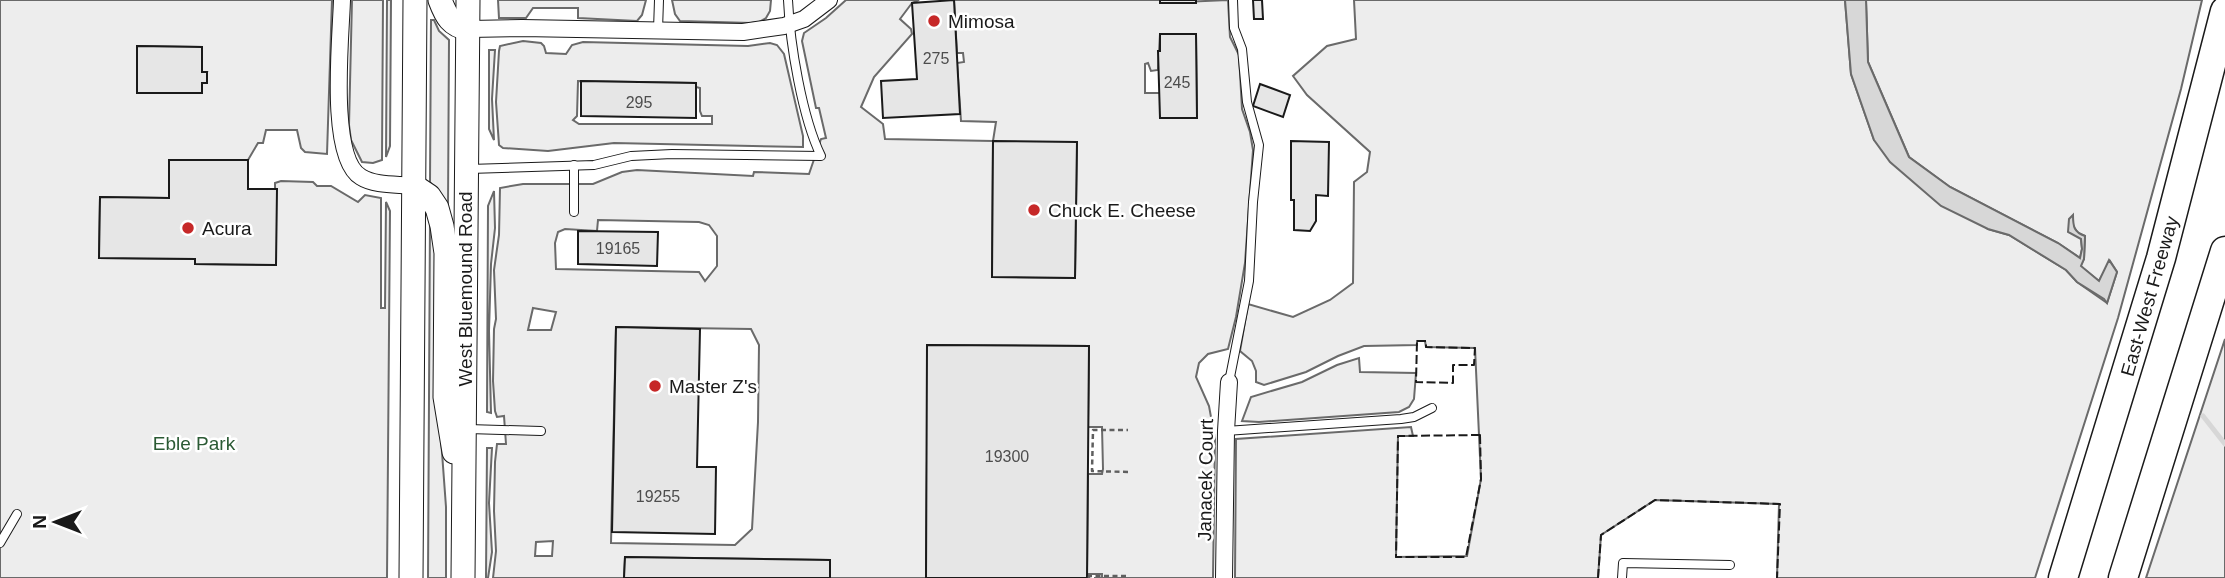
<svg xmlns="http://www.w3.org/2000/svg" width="2225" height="578" viewBox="0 0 2225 578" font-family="Arial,sans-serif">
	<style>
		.built { fill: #ededed; stroke: #6a6a6a; stroke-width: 2; fill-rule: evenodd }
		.water { fill: #d7d7d7; stroke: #6a6a6a; stroke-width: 2 }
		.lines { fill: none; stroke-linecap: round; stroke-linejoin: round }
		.stream { stroke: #d7d7d7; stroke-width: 5 }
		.building { fill: #e6e6e6; stroke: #1a1a1a; stroke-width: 2 }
		.lane-casing { stroke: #1a1a1a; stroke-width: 10 }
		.street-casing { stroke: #1a1a1a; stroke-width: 18 }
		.primary-casing { stroke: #1a1a1a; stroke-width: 25 }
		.highway-casing { stroke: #1a1a1a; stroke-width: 31 }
		.path { stroke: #5f5f5f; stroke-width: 2.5; stroke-dasharray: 5 3.5; stroke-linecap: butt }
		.lane { stroke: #fff; stroke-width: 8 }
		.street { stroke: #fff; stroke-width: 16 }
		.primary { stroke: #fff; stroke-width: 23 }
		.highway { stroke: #fff; stroke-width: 28 }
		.fence { stroke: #1a1a1a; stroke-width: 2; stroke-dasharray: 9 3.5; stroke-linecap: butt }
		.poi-dot { fill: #c62828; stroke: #fff; stroke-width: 2.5 }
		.labels { text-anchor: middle; stroke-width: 5; stroke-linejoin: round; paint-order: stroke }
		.number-label { font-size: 16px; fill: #4d4d4d }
		.poi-label { font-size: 19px; fill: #1a1a1a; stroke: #fff; text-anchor: start }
		.street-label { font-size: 19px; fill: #1a1a1a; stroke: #fff }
		.park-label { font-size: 19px; fill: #2b5a34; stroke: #fff }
	</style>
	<rect width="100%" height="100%" fill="#fff"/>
	<g class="built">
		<path d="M0,0H332L327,154L305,152L301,148L297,130H266L263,143H258L248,160H170L169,198L100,197L99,258L195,259V264L276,265L275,183L281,181L313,182L317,186H331L358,202L365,195L381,198V308H385L386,202L390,211L387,578H0ZM137,46L202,47V72H207L202,83V93L137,92Z"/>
		<polygon points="352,0 383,0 382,160 373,163 362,162 351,140 349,125"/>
		<polygon points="387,0 391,0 390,146 386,157"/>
		<polygon points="498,0 646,0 642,15 637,21 578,18 578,8 533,8 526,18 499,18"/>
		<polygon points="672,0 771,0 770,11 766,18 759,22 751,23 680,21 675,14"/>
		<path d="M846,0H919L912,3L900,19L911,29L912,34L874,77L861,107L883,124L885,139L993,141L996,122L961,121L957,63L964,62L963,53H957L954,0H1160V3L1228,0L1230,37L1239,55L1242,109L1250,132L1253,150L1245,263L1236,317L1228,349L1208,354L1199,363L1196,377L1209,406L1215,439L1213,578H1094H1102V574H1087L1088,474H1102L1103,469L1102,427H1088L1089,346L928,345L926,578H830L829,560L625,557L624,578H493L496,551L494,511L495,462L497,444H506L504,416L497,417L495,411L493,381L494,329L496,319L494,270L499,235L500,188L523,184H593L622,172L637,170L753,176L754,172L809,174L821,139L826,138L819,108H816L802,41L804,33L826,18ZM1160,34H1196L1197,118H1160V93H1145V64L1148,63L1151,71L1158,70ZM993,142H1077L1075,278L992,277ZM598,220L699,222L709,225L717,236V266L705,281L699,272L556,269L555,243L558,232L565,229L597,231ZM533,308L556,312L551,330H528ZM616,327L751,329L759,345L758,422L752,529L735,545L611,543ZM553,541L552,556H535L536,542Z"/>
		<polygon points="1354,0 1845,0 1851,74 1874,140 1988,229 2009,235 2035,251 2066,270 2077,282 2107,303 2117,272 2110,261 2099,281 2080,266 2084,259 2085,236 2078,233 2069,220 2081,239 2082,249 2080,258 2058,243 1950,187 1909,157 1868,62 1866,0 2202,0 2181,89 2118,318 2035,578 1777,578 1779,504 1655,500 1601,535 1598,578 1235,578 1236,439 1411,427 1413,436 1398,436 1396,557 1467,556 1481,479 1475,348 1426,347 1425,341 1417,341 1417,345 1364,346 1338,356 1306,372 1264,385 1256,382 1256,371 1252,361 1240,351 1248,304 1293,317 1330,300 1353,283 1354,182 1367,172 1370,152 1307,95 1293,76 1327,46 1356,39"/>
		<polygon points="431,20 434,20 439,31 449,40 448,208 430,182"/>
		<path d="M523,41L541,43L544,46L546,53L566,54L572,45L583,42L748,46L770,43L777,45L784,54L803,136V147L614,143L548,151L503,148L499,145L496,102L499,51L500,46ZM578,81L696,83V87L700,88V111L702,116H712V124H579L573,120L577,116Z"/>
		<polygon points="489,50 495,50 492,99 494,140 489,129"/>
		<polygon points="494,191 495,228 491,264 489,331 491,413 487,412 488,206"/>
		<polygon points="430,218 437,231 438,398 446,507 446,578 428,578"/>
		<polygon points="2225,339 2225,578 2146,578"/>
		<polygon points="1359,358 1360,372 1416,373 1414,399 1409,407 1399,412 1259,422 1242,421 1251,397 1302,382 1337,365"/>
		<polygon points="487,448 492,448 489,503 492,552 488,578 486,578"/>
	</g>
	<path class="water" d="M1845,0H1866L1868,62L1909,157L1950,187L2058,243L2080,258L2082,249L2081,239L2068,232L2069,219L2073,215C2073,227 2074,232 2085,236L2084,259L2081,266L2099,281L2109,260L2117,272L2107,303L2104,299L2077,282L2066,270L2009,235L1988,229L1941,206L1890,162L1874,140L1851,74Z"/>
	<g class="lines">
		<polyline class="stream" points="2203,416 2225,444"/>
	</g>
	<g class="building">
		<polygon points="954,0 960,114 883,118 881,81 917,79 912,3"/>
		<rect x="1160" y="0" width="36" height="3"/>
		<polygon points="1253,0 1262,0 1263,19 1254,19"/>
		<polygon points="1160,34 1196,34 1197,118 1160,118 1158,51 1160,51"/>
		<polygon points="137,46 202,47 202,72 207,72 207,83 202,83 202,93 137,93"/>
		<polygon points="581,81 696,83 696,118 581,116"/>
		<polygon points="1260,84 1290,95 1283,117 1253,106"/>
		<polygon points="993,141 1077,142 1075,278 992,277"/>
		<polygon points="1291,141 1329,142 1328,196 1316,195 1316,221 1310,231 1294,230 1294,200 1291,200"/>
		<polygon points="169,160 248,160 248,189 277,189 276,265 195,264 195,259 99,258 100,197 169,198"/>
		<polygon points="578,231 658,232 657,266 578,264"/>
		<polygon points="616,327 700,329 697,467 716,467 715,534 612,532"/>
		<polygon points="927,345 1089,346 1087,578 926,578"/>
		<polygon points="625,557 830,560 830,578 624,578"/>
	</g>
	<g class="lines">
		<defs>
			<g id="lane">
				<polyline points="658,30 659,0"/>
				<polyline points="574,165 574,212"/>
				<path d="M469,169L594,165L631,156L672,154L821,156C802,117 790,44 788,0"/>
				<polyline points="1229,382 1249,281 1253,202 1259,145 1247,102 1242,49 1234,28 1233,0"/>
				<polyline points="468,429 541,431"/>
				<polyline points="1226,431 1401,419 1414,417 1432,408"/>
				<polyline points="0,543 17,514"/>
				<polyline points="1622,578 1623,563 1730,565"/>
			</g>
			<g id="street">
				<path d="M342,0C341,36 328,158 361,177C375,186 398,184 414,186"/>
				<polyline points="469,29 522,28 743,32 784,26 804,19 829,0"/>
				<polyline points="1224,578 1226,431 1229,382"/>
			</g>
			<g id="primary">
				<path d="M440,0C446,16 451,26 469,29"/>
				<polyline points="414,186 429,196 437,208 442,226 446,253 445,397 454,452"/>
				<polyline points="411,578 415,0"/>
				<polyline points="463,578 468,0"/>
			</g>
			<g id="highway">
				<polyline points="2063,578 2161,258 2225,11"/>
				<polyline points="2123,578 2225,251"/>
			</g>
		</defs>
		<use href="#lane" class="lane-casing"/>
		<use href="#street" class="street-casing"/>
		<use href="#primary" class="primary-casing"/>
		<use href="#highway" class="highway-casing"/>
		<g class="path">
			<polyline points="1128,472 1092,471 1093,430 1128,430"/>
			<polyline points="1089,578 1089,576 1127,576"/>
		</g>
		<use href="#lane" class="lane"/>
		<use href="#street" class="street"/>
		<use href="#primary" class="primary"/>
		<use href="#highway" class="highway"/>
		<g class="fence">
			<polygon points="1417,341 1426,341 1426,347 1475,348 1474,365 1453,365 1453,383 1416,382"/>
			<polygon points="1480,435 1481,479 1466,557 1396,557 1398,436"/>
			<polyline points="1598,578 1601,535 1655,500 1780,504 1777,578"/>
		</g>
	</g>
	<g class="poi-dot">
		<circle cx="934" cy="21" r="7"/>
		<circle cx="1034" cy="210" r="7"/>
		<circle cx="188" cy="228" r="7"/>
		<circle cx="655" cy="386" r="7"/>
	</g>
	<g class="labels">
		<g class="number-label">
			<text x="936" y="64">275</text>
			<text x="1177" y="88">245</text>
			<text x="639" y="108">295</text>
			<text x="618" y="254">19165</text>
			<text x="1007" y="462">19300</text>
			<text x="658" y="502">19255</text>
		</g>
		<g class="poi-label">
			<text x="948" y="28">Mimosa</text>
			<text x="1048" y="217">Chuck E. Cheese</text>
			<text x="202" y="235">Acura</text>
			<text x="669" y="393">Master Z's</text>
		</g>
		<g class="street-label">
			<text transform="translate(465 289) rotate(-90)" y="7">West Bluemound Road</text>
			<text transform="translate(2149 296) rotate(-74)" y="7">East-West Freeway</text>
			<text transform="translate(1205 480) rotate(-89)" y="7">Janacek Court</text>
		</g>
		<g class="park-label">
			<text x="194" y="450">Eble Park</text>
		</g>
	</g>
	<g transform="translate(56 522) rotate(270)" stroke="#ffffff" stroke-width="5" paint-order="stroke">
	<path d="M0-5L12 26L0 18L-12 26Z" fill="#1a1a1a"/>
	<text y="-10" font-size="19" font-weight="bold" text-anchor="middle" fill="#1a1a1a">N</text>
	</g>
</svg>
